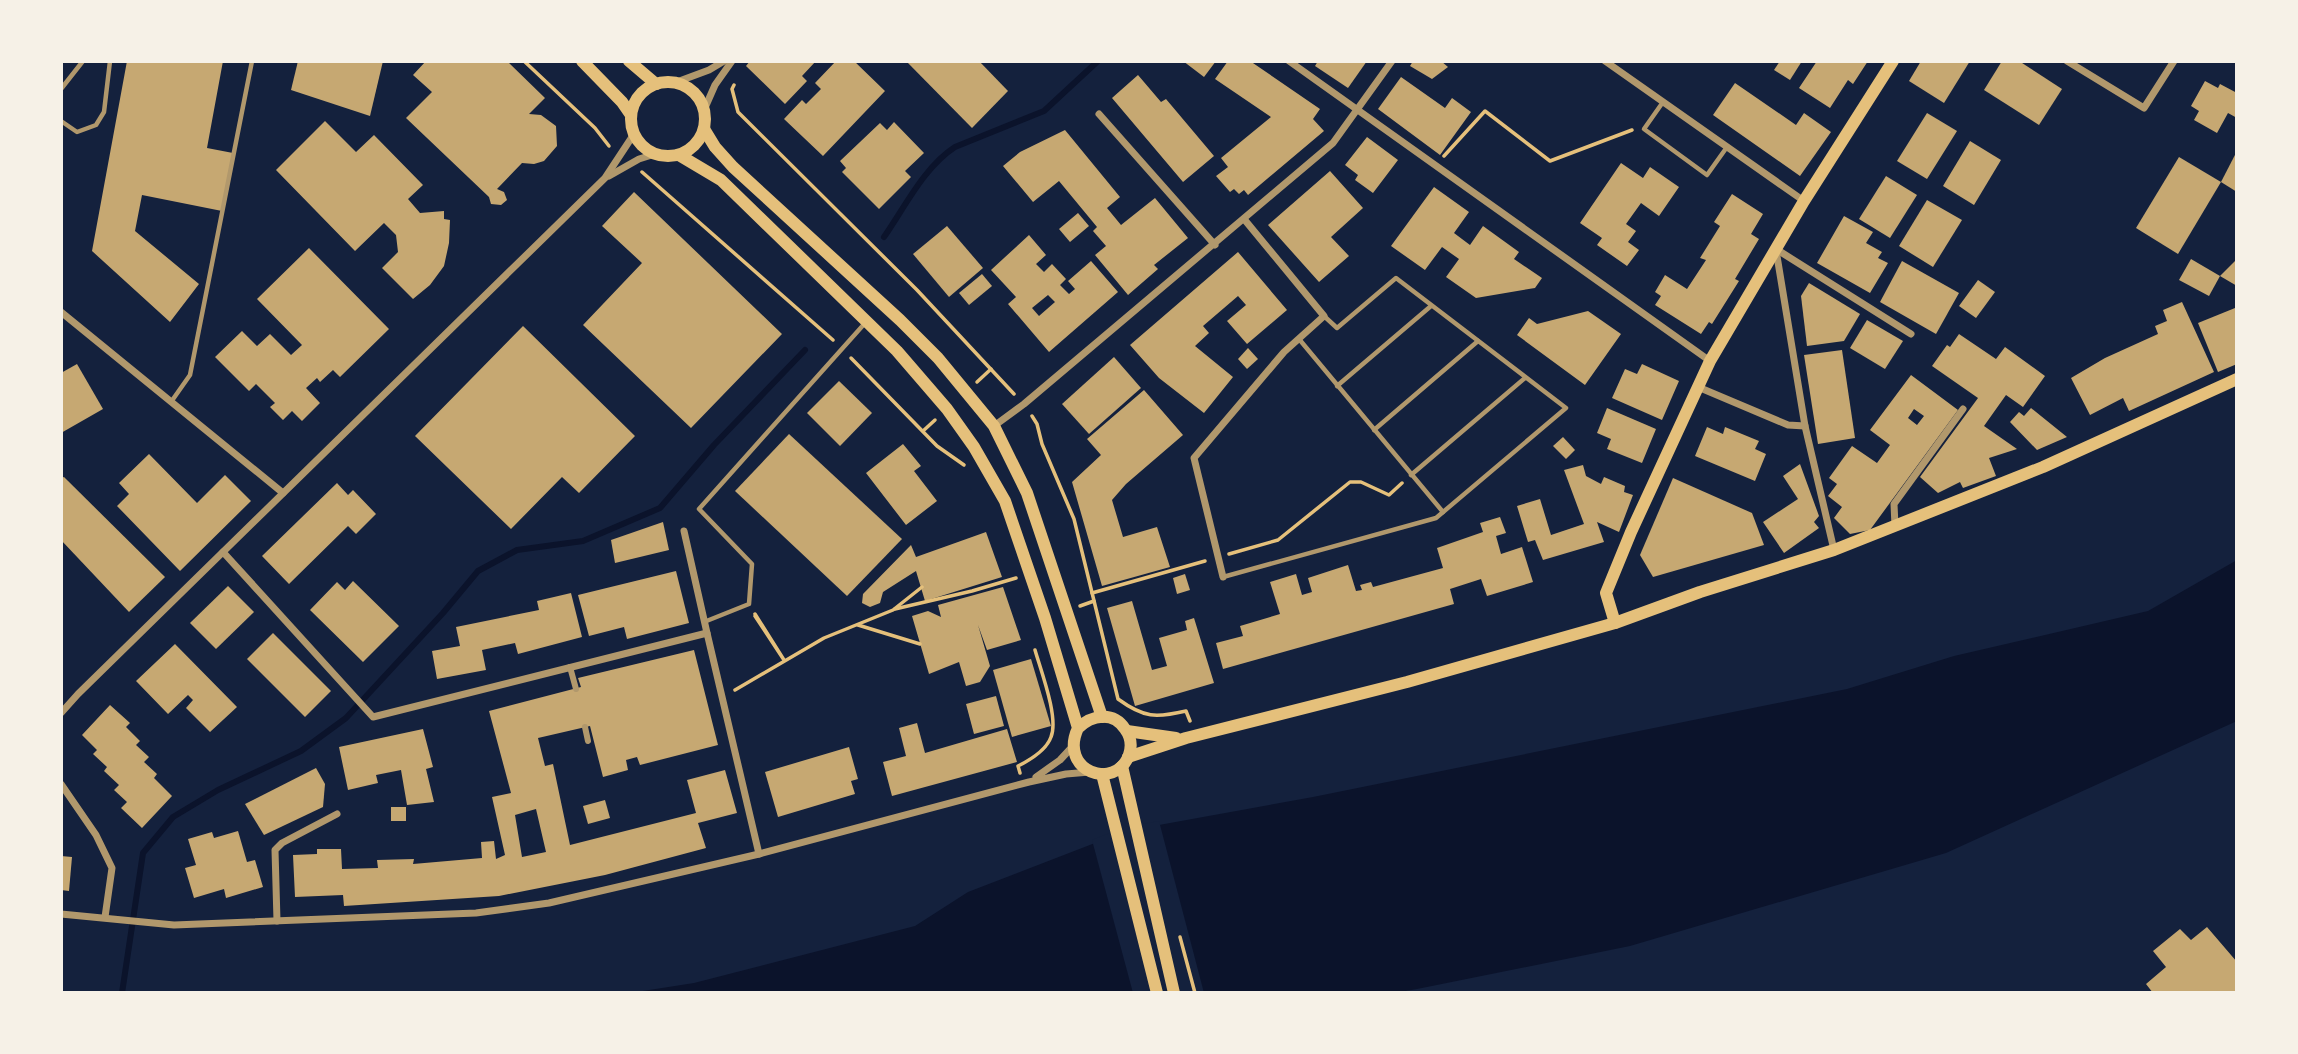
<svg xmlns="http://www.w3.org/2000/svg" width="2298" height="1054" viewBox="0 0 2298 1054" font-family="'Sofia Sans Condensed',sans-serif">
	<style>
		.water { fill: #0b132b }
		.pier { fill: #14213d }
		.lines { fill: none; stroke-linecap: round; stroke-linejoin: round }
		.stream { stroke: #0b132b; stroke-width: 6 }
		.building { fill: #c6a872; fill-rule: evenodd }
		.path { stroke: #e5c07b; stroke-width: 3.5 }
		.service { stroke: #b1986c; stroke-width: 4.5 }
		.pedestrian { stroke: #b1986c; stroke-width: 6 }
		.minor { stroke: #b1986c; stroke-width: 7 }
		.secondary { stroke: #e5c07b; stroke-width: 12 }
	</style>
	<rect width="100%" height="100%" fill="#14213d"/>
	<polygon class="water" points="2237,560 2237,721 1946,853 1630,946 1417,989 1394,993 630,993 694,983 915,926 968,892 1126,831 1313,797 1847,689 1954,656 2148,611"/>
	<polygon class="pier" points="1159,821 1204,993 1133,993 1092,840 1125,827"/>
	<g class="lines">
		<g class="stream">
			<path d="M884,237C905,207 924,167 955,147L1044,111L1098,61"/>
			<polyline points="122,993 143,853 173,817 218,790 301,751 346,718 443,613 478,571 517,550 583,541 660,508 714,445 805,350"/>
		</g>
	</g>
	<g class="building">
		<polygon points="127,61 223,61 207,148 233,153 222,211 142,195 135,231 199,284 170,322 92,251"/>
		<polygon points="298,61 383,61 370,116 291,90"/>
		<polygon points="426,61 507,61 545,98 529,114 541,115 556,126 557,146 544,161 534,164 522,163 497,189 504,192 507,200 501,205 491,204 489,197 406,118 432,92 413,75"/>
		<polygon points="750,61 816,61 802,76 807,81 785,104 746,66"/>
		<polygon points="836,61 854,61 885,91 823,156 784,119 802,100 806,104 821,89 815,83"/>
		<polygon points="906,61 979,61 1008,91 972,128"/>
		<polygon points="1183,61 1216,61 1204,77"/>
		<polygon points="1228,61 1250,61 1320,109 1313,119 1324,131 1248,195 1244,190 1239,194 1234,189 1230,192 1216,176 1228,167 1221,158 1271,117 1215,79"/>
		<polygon points="1318,61 1367,61 1348,88 1315,66"/>
		<polygon points="1413,61 1441,61 1448,67 1432,79 1410,66"/>
		<polygon points="1780,61 1802,61 1790,80 1774,70"/>
		<polygon points="1817,61 1868,61 1853,84 1848,80 1830,108 1799,88"/>
		<polygon points="1921,61 1970,61 1944,103 1909,81"/>
		<polygon points="2002,61 2019,61 2062,89 2039,125 1984,90"/>
		<polygon points="1138,75 1161,102 1166,99 1214,156 1183,182 1112,98"/>
		<polygon points="1401,77 1445,108 1452,98 1471,112 1440,155 1378,109"/>
		<polygon points="2205,81 2218,88 2220,84 2237,93 2237,118 2228,113 2217,133 2194,120 2199,111 2191,106"/>
		<polygon points="1735,83 1796,125 1804,113 1831,132 1800,176 1713,115"/>
		<polygon points="1927,113 1957,131 1927,179 1897,161"/>
		<polygon points="325,121 356,152 374,135 423,185 408,199 420,213 444,211 444,219 450,220 449,243 444,266 430,285 413,299 382,268 398,252 396,235 384,223 355,251 276,170"/>
		<polygon points="894,122 924,153 905,171 911,177 879,209 842,172 846,168 840,161 880,123 887,130"/>
		<polygon points="1065,130 1120,197 1107,208 1121,225 1155,198 1188,238 1154,265 1158,269 1128,295 1095,255 1106,246 1093,231 1097,227 1059,181 1033,202 1003,166 1020,152"/>
		<polygon points="1367,137 1398,160 1373,193 1355,180 1358,175 1345,165"/>
		<polygon points="1970,141 2001,160 1974,205 1943,186"/>
		<polygon points="2237,151 2237,192 2221,182"/>
		<polygon points="2179,157 2221,182 2178,254 2136,228"/>
		<polygon points="1621,163 1643,178 1650,167 1679,187 1659,216 1641,203 1626,224 1636,231 1628,242 1639,250 1627,266 1597,245 1602,238 1580,223"/>
		<polygon points="1330,171 1363,208 1331,237 1349,256 1319,282 1268,225"/>
		<polygon points="1886,176 1917,195 1890,238 1859,219"/>
		<polygon points="1434,187 1469,212 1454,233 1470,245 1483,226 1519,252 1514,259 1542,278 1535,288 1476,298 1446,277 1459,259 1442,247 1425,270 1391,246"/>
		<polygon points="634,192 782,334 691,428 583,325 642,263 602,226"/>
		<polygon points="1732,194 1763,214 1751,234 1759,239 1735,279 1739,281 1712,324 1709,322 1701,334 1655,305 1661,296 1655,292 1665,275 1687,289 1706,260 1700,258 1720,226 1714,222"/>
		<polygon points="1927,200 1962,220 1933,267 1899,246"/>
		<polygon points="1078,213 1089,226 1070,242 1059,229"/>
		<polygon points="1844,216 1873,232 1866,243 1882,252 1878,258 1888,263 1870,293 1817,263"/>
		<polygon points="947,226 983,268 949,297 913,254"/>
		<path d="M1029,235L1046,255L1036,264L1044,272L1052,264L1066,279L1060,285L1069,294L1075,289L1068,281L1091,261L1118,292L1049,352L1008,304L1016,297L991,270ZM1048,295L1055,302L1039,316L1032,308Z"/>
		<polygon points="309,248 389,329 340,377 333,370 320,382 317,378 306,388 320,403 302,421 292,411 283,420 270,407 275,403 256,384 249,391 215,357 242,331 257,346 270,334 291,355 302,345 257,299"/>
		<polygon points="1238,252 1287,310 1247,344 1227,321 1246,305 1238,296 1203,326 1209,333 1195,346 1233,377 1204,413 1159,378 1130,345"/>
		<polygon points="2191,259 2220,276 2209,296 2179,280"/>
		<polygon points="2237,259 2237,286 2220,276"/>
		<polygon points="1902,261 1959,293 1936,334 1880,302"/>
		<polygon points="982,274 992,286 969,305 959,293"/>
		<polygon points="1978,280 1995,292 1976,318 1959,306"/>
		<polygon points="1809,283 1860,314 1844,341 1807,346 1801,296"/>
		<polygon points="2182,302 2214,372 2129,411 2123,398 2090,415 2071,378 2105,358 2158,334 2155,326 2167,321 2163,310"/>
		<polygon points="2235,308 2237,364 2218,372 2198,323"/>
		<polygon points="1588,311 1621,334 1585,385 1517,335 1529,318 1537,324"/>
		<polygon points="1867,320 1903,341 1885,369 1850,348"/>
		<polygon points="523,326 635,436 579,493 562,477 511,529 415,436"/>
		<polygon points="1959,334 1996,359 2005,347 2045,376 2023,407 2006,395 1984,426 2017,449 1989,458 1996,476 1963,488 1960,482 1938,493 1920,477 1978,398 1932,366 1947,345 1950,347"/>
		<polygon points="1248,348 1258,359 1247,369 1238,359"/>
		<polygon points="1842,350 1855,438 1818,444 1804,355"/>
		<polygon points="1114,357 1141,388 1089,434 1062,404"/>
		<polygon points="77,364 103,409 61,433 61,373"/>
		<polygon points="1642,364 1679,381 1662,420 1612,398 1625,369 1637,374"/>
		<path d="M1911,375L1958,410L1870,530L1850,534L1834,518L1842,507L1828,496L1837,484L1829,478L1852,446L1877,463L1890,445L1870,430ZM1914,409L1924,416L1917,425L1908,418Z"/>
		<polygon points="839,381 872,413 840,446 807,413"/>
		<polygon points="1144,390 1183,435 1126,484 1112,500 1123,537 1157,527 1170,567 1102,586 1072,482 1101,455 1087,439"/>
		<polygon points="1607,408 1656,429 1642,463 1607,449 1611,439 1597,433"/>
		<polygon points="2031,408 2067,437 2037,450 2010,422 2019,412 2024,416"/>
		<polygon points="1707,427 1723,434 1725,427 1759,441 1755,449 1766,454 1755,481 1695,456"/>
		<polygon points="789,434 902,539 847,596 735,491"/>
		<polygon points="1563,437 1575,450 1566,459 1553,446"/>
		<polygon points="903,444 921,466 914,471 937,501 906,525 866,473"/>
		<polygon points="149,454 197,503 225,475 251,501 180,571 117,506 129,494 119,483"/>
		<polygon points="1800,464 1819,516 1814,522 1819,528 1784,553 1763,522 1798,499 1783,476"/>
		<polygon points="1583,465 1586,476 1601,484 1604,477 1625,486 1624,492 1633,495 1619,532 1597,522 1604,542 1543,560 1535,540 1528,542 1517,506 1540,499 1551,535 1584,524 1564,470"/>
		<polygon points="64,477 165,577 129,612 61,540 61,478"/>
		<polygon points="1673,478 1752,513 1764,545 1653,577 1640,555"/>
		<polygon points="337,483 348,495 353,490 376,514 356,534 348,526 289,584 262,556"/>
		<polygon points="1500,517 1506,533 1496,536 1501,554 1522,547 1533,582 1487,596 1481,579 1450,589 1454,604 1223,669 1216,643 1243,636 1240,626 1280,614 1270,582 1296,574 1302,595 1312,592 1308,578 1348,565 1356,591 1362,590 1360,585 1371,582 1373,587 1443,568 1437,548 1483,532 1480,523"/>
		<polygon points="663,522 669,550 615,563 611,540"/>
		<polygon points="986,532 1002,577 925,601 916,571 883,592 880,603 870,607 862,603 863,594 911,545 916,557"/>
		<polygon points="676,571 689,623 627,639 624,627 589,636 578,595"/>
		<polygon points="1185,574 1190,590 1177,594 1173,578"/>
		<polygon points="353,581 399,626 363,662 310,610 337,582 345,590"/>
		<polygon points="228,586 254,612 216,649 190,623"/>
		<polygon points="1003,587 1021,640 987,650 978,625 990,666 980,682 966,686 959,662 929,674 912,616 928,611 941,617 938,605"/>
		<polygon points="571,593 582,637 518,654 515,643 482,650 486,670 437,679 432,651 460,646 456,627 539,610 537,601"/>
		<polygon points="1132,601 1152,670 1167,666 1159,638 1187,630 1185,621 1194,618 1214,683 1135,706 1107,608"/>
		<polygon points="273,633 331,691 305,717 247,659"/>
		<polygon points="175,644 237,707 210,732 186,708 193,700 188,695 168,714 136,681"/>
		<path d="M694,650L718,745L640,765L637,757L626,760L628,770L603,777L590,726L538,738L545,766L553,764L570,845L696,813L687,780L725,770L737,813L698,823L706,848L605,875L499,896L344,906L343,895L295,897L293,855L317,854V849H341L342,869L378,868L377,860L414,859L413,864L482,858L481,842L494,841L496,859L505,855L492,797L511,793L489,711L581,687L578,678ZM536,809L546,852L522,857L515,815Z"/>
		<polygon points="1031,659 1051,726 1012,737 993,670"/>
		<polygon points="996,696 1004,726 974,734 966,704"/>
		<polygon points="110,705 130,723 126,727 140,741 136,745 149,757 144,762 157,774 154,778 172,796 142,828 121,808 127,802 114,790 119,785 104,771 107,767 93,754 97,750 82,735"/>
		<polygon points="917,723 925,753 1007,729 1017,762 892,796 883,762 906,756 899,728"/>
		<polygon points="423,729 433,767 426,769 434,802 407,805 401,770 376,775 378,783 348,790 339,747"/>
		<polygon points="849,747 858,779 851,781 855,794 778,817 765,772"/>
		<polygon points="316,768 325,784 323,807 264,835 245,804"/>
		<polygon points="605,800 610,818 588,824 583,806"/>
		<rect x="391" y="807" width="15" height="14"/>
		<polygon points="238,831 247,862 255,860 263,887 226,898 224,889 194,898 185,868 196,865 188,839 212,832 214,838"/>
		<polygon points="61,856 72,857 69,891 61,890"/>
		<polygon points="2207,927 2237,962 2237,993 2153,993 2146,984 2166,967 2153,951 2180,929 2191,940"/>
	</g>
	<g class="lines">
		<g class="path">
			<polyline points="524,61 595,128 609,146"/>
			<polyline points="734,85 732,89 738,112 917,290 1014,394"/>
			<polyline points="1444,156 1485,111 1550,161 1632,130"/>
			<polyline points="642,172 833,340"/>
			<polyline points="851,358 937,446 964,465"/>
			<polyline points="977,382 991,369"/>
			<path d="M1032,416L1037,424L1042,444L1074,519L1118,699C1144,718 1156,718 1186,711L1190,721"/>
			<polyline points="923,431 935,420"/>
			<polyline points="1229,554 1278,540 1350,482 1361,482 1389,495 1402,483"/>
			<polyline points="1092,593 1205,561"/>
			<polyline points="1080,606 1094,601"/>
			<polyline points="895,609 972,591 1016,578"/>
			<polyline points="755,614 784,660 755,616"/>
			<polyline points="858,625 920,644"/>
			<polyline points="735,690 824,638 893,610 922,587"/>
			<path d="M1020,773L1018,766C1030,760 1046,751 1051,737C1059,718 1041,671 1035,650"/>
			<polyline points="1180,937 1195,993"/>
		</g>
		<g class="service">
			<polyline points="61,89 83,61"/>
			<polyline points="1663,102 1644,129 1707,175 1727,147"/>
			<polyline points="61,121 77,132 96,125 104,112 110,61"/>
			<polyline points="1299,339 1443,512"/>
			<polyline points="1337,386 1431,306"/>
			<polyline points="171,402 190,375 252,61"/>
			<polyline points="1374,430 1478,341"/>
			<polyline points="1411,475 1525,378"/>
			<polyline points="1223,577 1436,518 1566,408 1396,278 1337,328 1324,316"/>
			<polyline points="704,622 749,604 752,564 699,509 866,322"/>
		</g>
		<g class="pedestrian">
			<polyline points="570,667 576,689"/>
			<polyline points="585,727 588,741"/>
		</g>
		<g class="minor">
			<polyline points="1289,61 1710,361"/>
			<polyline points="1605,61 1804,201"/>
			<polyline points="2067,61 2144,108 2174,61"/>
			<polyline points="674,83 709,70 724,61"/>
			<polyline points="704,110 715,85 732,61"/>
			<polyline points="1099,114 1215,245"/>
			<polyline points="609,176 639,159 655,154"/>
			<polyline points="1776,249 1911,334"/>
			<polyline points="1776,250 1805,426 1834,550"/>
			<polyline points="61,312 283,493"/>
			<polyline points="1698,387 1788,425 1805,426"/>
			<polyline points="994,426 1024,404 1333,143 1392,61"/>
			<polyline points="1895,526 1894,504 1963,409"/>
			<polyline points="684,531 707,633"/>
			<polyline points="223,552 373,717 707,633 759,854"/>
			<polyline points="1223,577 1194,458 1284,352 1324,316 1244,219"/>
			<polyline points="61,713 78,694 605,178 634,134"/>
			<polyline points="1036,777 1060,760 1073,746"/>
			<polyline points="61,784 96,835 112,868 105,917"/>
			<polyline points="61,914 174,925 476,913 549,903 759,854 1029,782 1066,774 1090,772"/>
			<polyline points="277,921 275,850 282,843 337,814"/>
		</g>
		<g class="secondary">
			<polyline points="582,61 622,102 631,115"/>
			<polyline points="629,61 656,84"/>
			<circle cx="668" cy="119" r="37"/>
			<polyline points="704,129 715,147 733,167 900,320 938,358 994,426 1027,493 1102,717"/>
			<path d="M679,155L721,180L897,351L947,409L974,447L1005,501L1045,618L1078,728C1058,771 1115,792 1129,755C1132,746 1131,737 1125,729C1113,711 1092,715 1078,728"/>
			<polyline points="1615,623 1606,593 1631,532 1710,361 1804,201 1893,61"/>
			<polyline points="1127,731 1176,738"/>
			<polyline points="1128,757 1186,738 1407,682 1615,623 1700,592 1834,550 2043,467 2237,379"/>
			<polyline points="1122,766 1174,993"/>
			<polyline points="1102,774 1157,993"/>
		</g>
	</g>
	<rect width="2298" height="1054" fill="none" stroke="#f6f1e7" stroke-width="126"/>
</svg>
